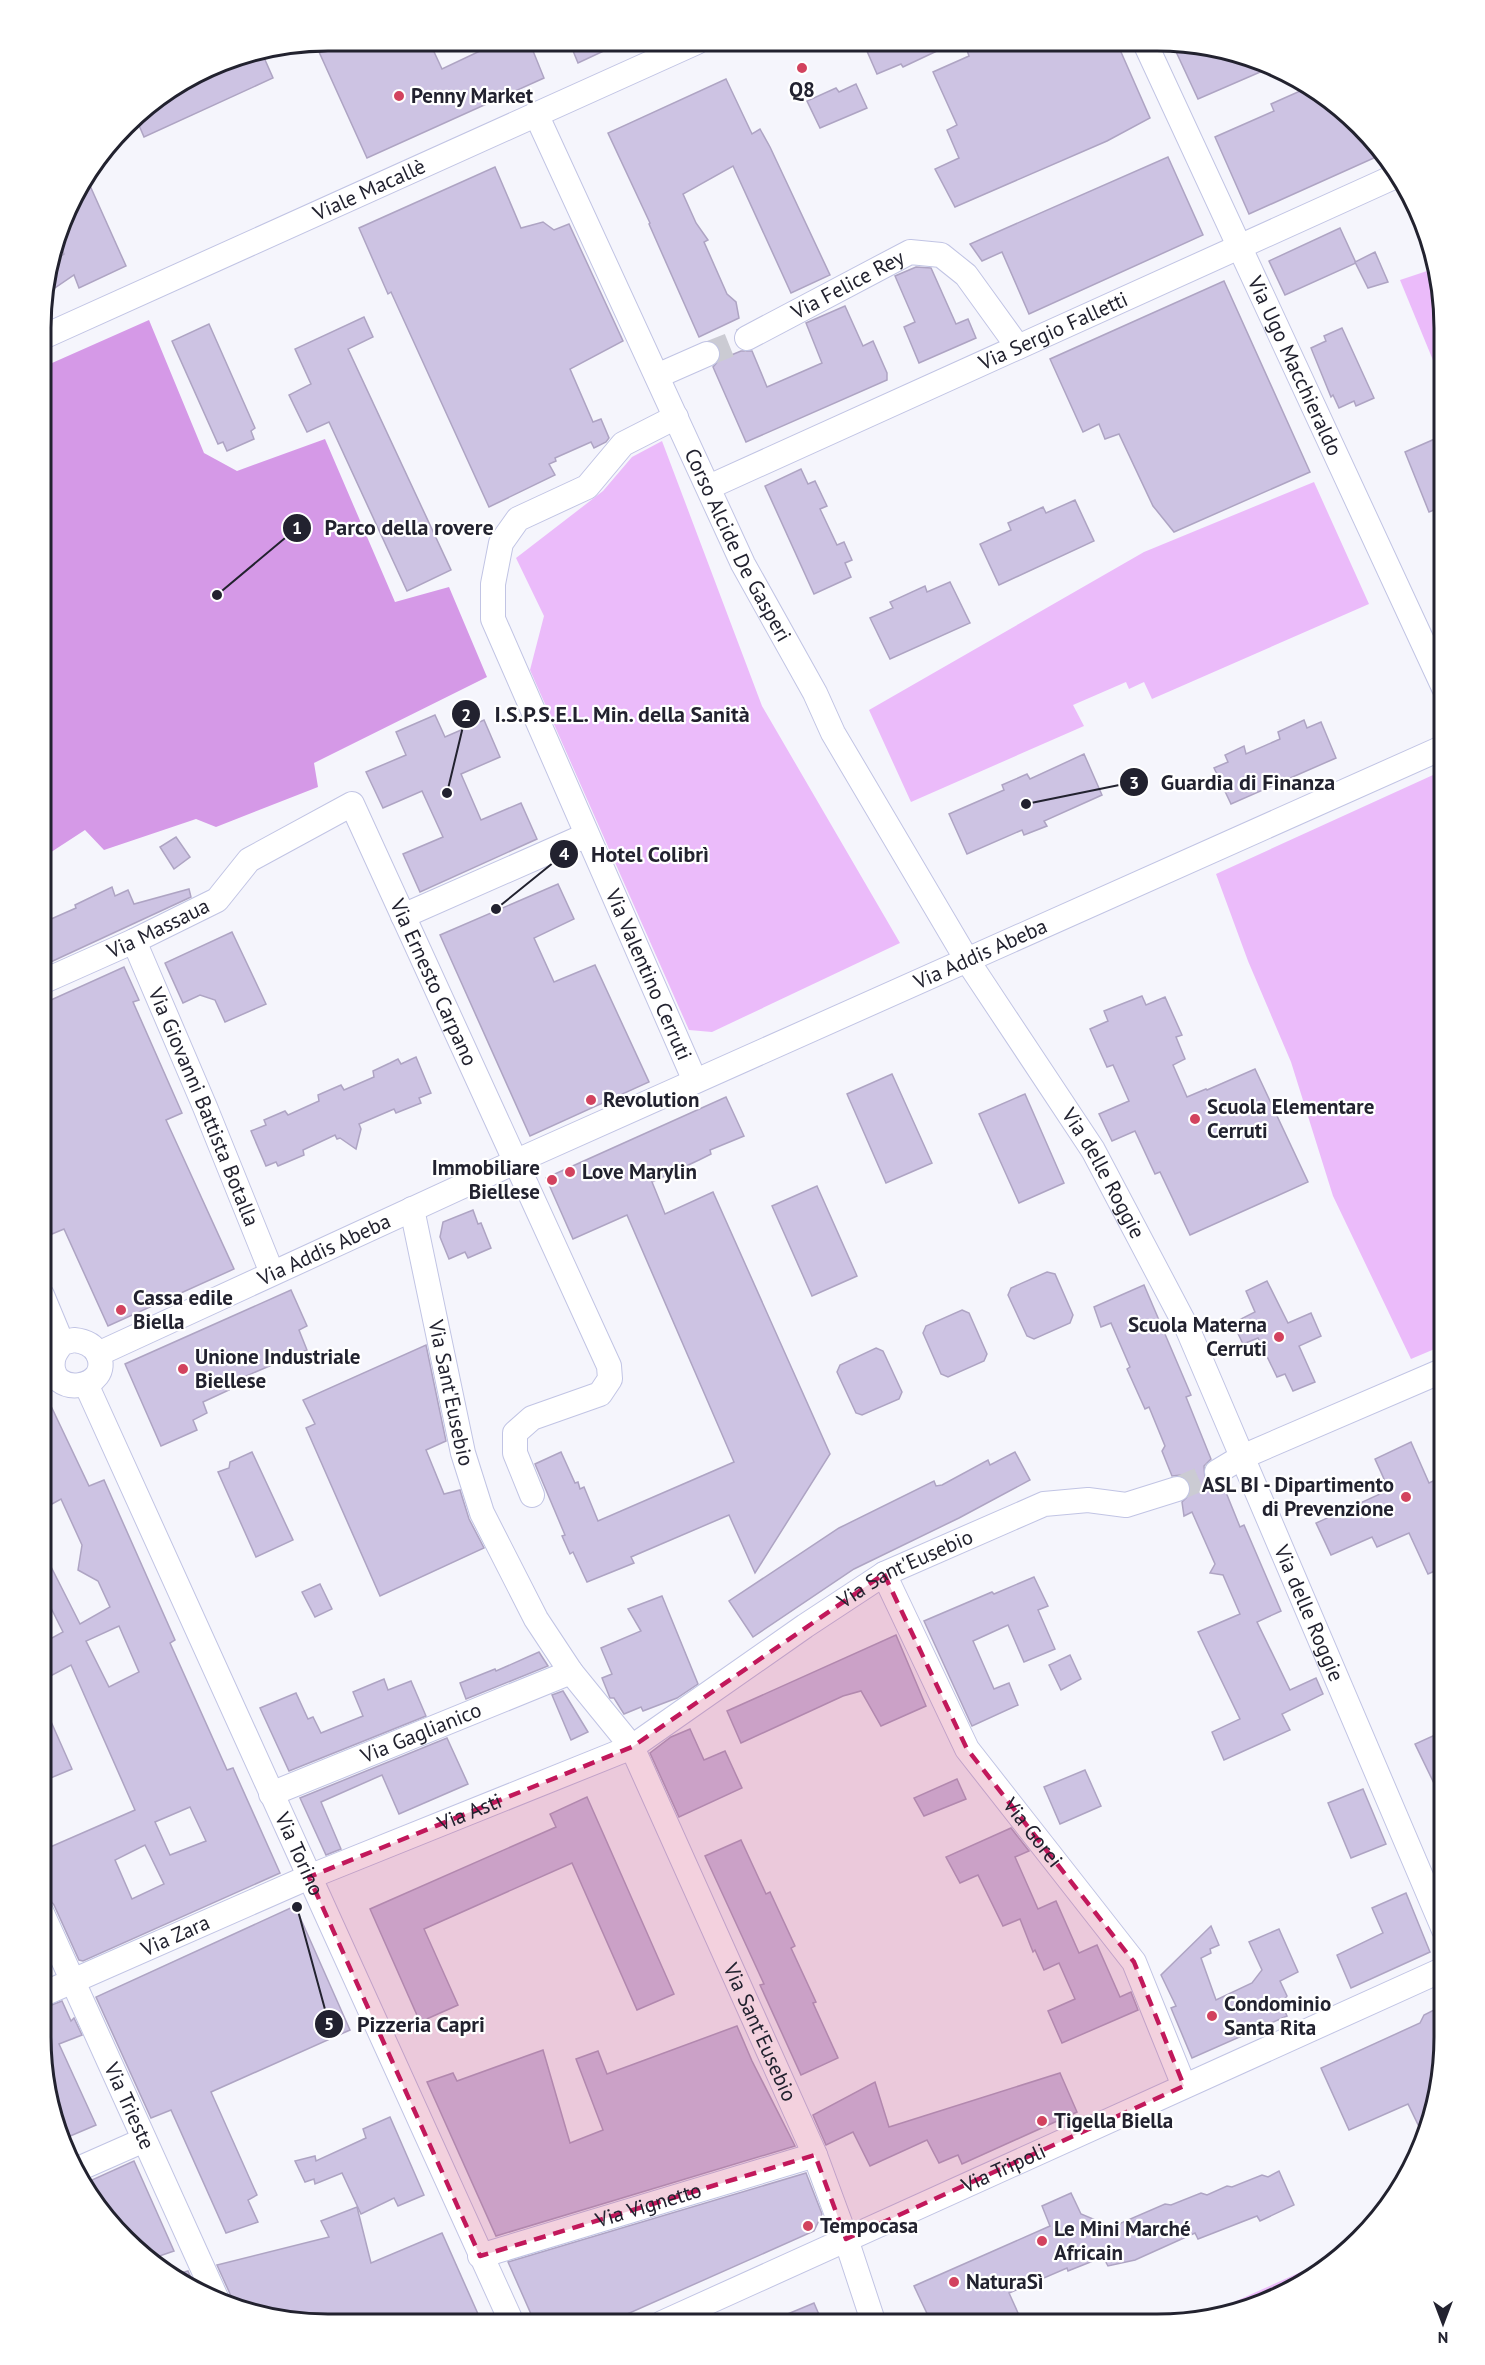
<svg xmlns="http://www.w3.org/2000/svg" width="1485" height="2365" viewBox="0 0 1485 2365" font-family="'PT Sans',sans-serif">
	<style>
		.green { fill: #ebbbfa }
		.forest { fill: #d599e7 }
		.building { fill: #cdc3e3; stroke: #aea4c3; stroke-width: 1.5; fill-rule: evenodd }
		.lines { fill: none; stroke-linecap: round; stroke-linejoin: round }
		.minor-tunnel { stroke: #cbcbd3; stroke-width: 24; stroke-dasharray: 24 12; stroke-linecap: butt }
		.minor-casing { stroke: #c1c4e4; stroke-width: 26 }
		.minor { stroke: #fff; stroke-width: 24 }
		.marked { fill: #c2185b; fill-opacity: 0.2; stroke: #c2185b; stroke-width: 4.5; stroke-dasharray: 12 8; stroke-linejoin: round }
		.poi-dot { fill: #d2425e; stroke: #fff; stroke-width: 2 }
		.labels { text-anchor: middle; stroke-width: 4.5; stroke-linejoin: round; paint-order: stroke }
		.poi-label { font-size: 21px; font-weight: bold; fill: #22222f; stroke: #fff; text-anchor: start }
		.street-label { font-size: 21px; fill: #22222f; stroke: #fff }
		.rim { fill: none; stroke: #22222f; stroke-width: 3 }
		.leader { fill: none; stroke: #22222f; stroke-width: 2 }
		.callout-dot { fill: #22222f; stroke: #fff; stroke-width: 2 }
		.mark-label { font-size: 18px; text-anchor: middle; font-weight: bold; fill: #fff }
		.callout-label { font-size: 22px; text-anchor: middle; font-weight: bold; fill: #22222f; stroke: #fff; stroke-width: 4.5; stroke-linejoin: round; paint-order: stroke }
	</style>
	<rect width="100%" height="100%" fill="#f5f5fc"/>
	<g class="green">
		<polygon points="1433,269 1444,328 1444,387 1400,280"/>
		<polygon points="662,441 762,706 900,943 712,1032 689,1030 530,670 544,616 516,558 603,491 632,457"/>
		<polygon points="1314,482 1369,604 1152,699 1144,682 1129,689 1126,682 1073,705 1084,726 911,802 869,710 1144,552"/>
		<polygon points="1444,770 1444,1345 1411,1359 1333,1196 1291,1062 1248,961 1216,874"/>
		<polygon points="1350,2248 1332,2265 1268,2303 1205,2315 1334,2257"/>
	</g>
	<polygon class="forest" points="149,320 204,453 237,471 325,439 395,602 449,587 487,677 314,763 318,787 216,827 196,819 104,850 85,830 42,858 43,367"/>
	<g class="building">
		<polygon points="328,40 429,41 442,69 501,41 529,41 544,78 367,158 315,43"/>
		<polygon points="569,41 625,41 578,63"/>
		<polygon points="863,42 956,42 903,67 901,64 877,74"/>
		<polygon points="964,42 1117,43 1150,118 1107,141 955,207 935,169 959,158 947,130 957,125 933,72 969,56"/>
		<polygon points="1172,43 1195,43 1267,62 1274,66 1198,99"/>
		<polygon points="262,53 273,78 144,137 135,116 138,112 218,62"/>
		<polygon points="726,79 752,134 760,129 770,147 830,275 791,293 733,166 683,194 696,223 708,240 704,242 727,294 736,302 739,318 699,337 649,224 650,223 608,133"/>
		<polygon points="856,84 867,108 820,128 807,101 836,88 839,92"/>
		<polygon points="1309,87 1332,100 1385,153 1249,214 1215,137 1274,111 1271,104"/>
		<polygon points="1168,157 1203,235 1029,314 1002,252 982,261 970,244"/>
		<polygon points="495,167 521,228 543,222 554,230 569,224 623,341 570,369 593,422 601,419 609,438 606,442 594,448 591,442 555,458 556,461 549,464 555,475 489,507 391,292 388,294 359,228"/>
		<polygon points="87,179 126,266 79,288 74,275 43,296 51,263 64,254 58,240 70,200"/>
		<polygon points="1340,228 1356,263 1285,295 1269,261"/>
		<polygon points="1375,252 1388,282 1368,288 1355,262"/>
		<polygon points="916,267 931,268 956,324 968,319 976,338 919,363 904,327 915,322 895,276"/>
		<polygon points="1224,281 1310,472 1174,532 1153,506 1119,434 1105,439 1099,424 1083,432 1050,359"/>
		<polygon points="845,306 863,346 873,341 887,373 887,380 746,442 713,367 719,360 741,351 752,351 767,387 822,363 806,323"/>
		<polygon points="364,317 373,337 348,349 451,570 407,591 329,422 307,432 289,395 311,384 295,349"/>
		<polygon points="209,324 255,428 251,431 254,439 227,451 223,442 218,444 172,341"/>
		<polygon points="1342,328 1374,398 1356,406 1354,401 1339,408 1333,395 1331,397 1311,348 1326,341 1324,336"/>
		<polygon points="1444,435 1444,506 1429,512 1405,452"/>
		<polygon points="801,469 808,484 815,481 827,506 820,509 837,545 844,542 852,560 845,563 851,577 814,594 765,486"/>
		<polygon points="1075,500 1094,541 999,585 980,544 1011,530 1008,523 1043,507 1046,513"/>
		<polygon points="950,582 970,623 890,659 870,618 893,608 890,602 925,586 927,592"/>
		<polygon points="435,715 445,737 484,720 500,757 461,774 481,820 521,803 537,839 420,892 403,854 443,837 422,791 383,808 366,772 406,755 396,732"/>
		<polygon points="1304,720 1307,728 1321,722 1336,758 1231,804 1214,768 1228,762 1225,755 1244,746 1246,754 1280,739 1278,732"/>
		<polygon points="1084,754 1102,795 1044,821 1047,826 1024,835 1022,830 967,854 949,814 1004,790 1002,785 1027,774 1030,779"/>
		<polygon points="176,837 190,857 174,869 160,847"/>
		<polygon points="558,884 574,919 534,938 554,982 595,965 649,1082 530,1136 440,935"/>
		<polygon points="112,887 115,896 128,890 134,904 189,889 191,897 42,966 42,923 76,908 75,905"/>
		<polygon points="232,932 266,1004 225,1022 215,1000 200,995 183,1003 165,963"/>
		<polygon points="124,967 139,1000 133,1002 182,1113 166,1120 234,1269 108,1326 64,1229 52,1234 42,1212 42,1004"/>
		<polygon points="1142,996 1146,1005 1165,997 1182,1035 1176,1037 1185,1059 1173,1065 1187,1097 1206,1089 1207,1090 1255,1069 1308,1182 1190,1235 1160,1172 1155,1174 1135,1131 1112,1141 1099,1114 1129,1101 1113,1065 1107,1067 1090,1029 1108,1021 1104,1011"/>
		<polygon points="416,1057 431,1093 419,1098 421,1103 396,1113 394,1109 359,1124 361,1129 356,1149 340,1138 337,1139 335,1135 303,1150 304,1155 278,1166 276,1162 266,1166 251,1131 266,1125 264,1120 285,1111 288,1115 319,1101 318,1095 341,1085 344,1090 374,1077 373,1071 390,1063 398,1059 401,1064"/>
		<polygon points="892,1074 932,1163 886,1183 847,1094"/>
		<polygon points="1025,1094 1064,1183 1019,1203 979,1114"/>
		<polygon points="726,1097 744,1136 710,1150 711,1154 699,1160 652,1182 665,1214 713,1192 830,1454 755,1573 729,1515 631,1557 634,1563 587,1582 573,1552 570,1554 562,1536 565,1535 535,1464 561,1452 575,1483 578,1482 580,1489 584,1487 598,1521 734,1462 627,1215 573,1239 546,1178"/>
		<polygon points="817,1186 857,1276 812,1296 772,1206"/>
		<polygon points="473,1210 478,1224 481,1223 491,1248 468,1258 465,1252 449,1259 440,1237 443,1222"/>
		<polygon points="1047,1272 1055,1274 1073,1315 1070,1323 1034,1339 1027,1336 1008,1295 1011,1288"/>
		<polygon points="1267,1281 1288,1323 1311,1313 1321,1336 1299,1346 1315,1382 1293,1391 1285,1374 1277,1377 1258,1338 1243,1344 1233,1323 1255,1312 1246,1291"/>
		<polygon points="1144,1285 1191,1395 1186,1397 1211,1459 1204,1466 1205,1479 1211,1485 1223,1485 1240,1527 1244,1525 1281,1611 1257,1622 1290,1690 1316,1678 1323,1694 1282,1714 1290,1730 1224,1760 1212,1732 1240,1719 1198,1632 1240,1614 1223,1575 1210,1573 1215,1564 1192,1512 1184,1516 1182,1502 1191,1493 1190,1484 1181,1475 1172,1476 1162,1451 1165,1446 1149,1407 1145,1409 1127,1369 1130,1367 1111,1323 1101,1327 1094,1307"/>
		<polygon points="291,1290 307,1326 299,1330 307,1350 225,1385 229,1390 203,1402 207,1413 193,1420 197,1430 161,1446 125,1364"/>
		<polygon points="962,1310 969,1313 987,1354 984,1361 948,1377 941,1374 923,1333 926,1326"/>
		<polygon points="426,1345 446,1441 426,1450 444,1494 460,1490 469,1519 484,1548 380,1596 306,1428 315,1424 303,1400"/>
		<polygon points="876,1348 883,1351 902,1392 899,1399 862,1415 856,1413 837,1372 840,1365"/>
		<path d="M41,1385L89,1486L104,1480L175,1640L170,1643L227,1770L233,1768L280,1873L83,1961L79,1960L54,1905L49,1899L41,1897V1851L135,1810L71,1665L41,1681V1644L63,1632L41,1588V1547L80,1624L110,1607L98,1581L78,1570L82,1545L61,1499L41,1510ZM119,1626L139,1672L109,1687L86,1641ZM190,1807L206,1841L170,1855L155,1822ZM145,1845L164,1884L132,1899L115,1860Z"/>
		<polygon points="1411,1442 1429,1483 1444,1476 1444,1567 1428,1574 1409,1533 1377,1547 1372,1537 1331,1555 1316,1523 1389,1490 1375,1459"/>
		<polygon points="252,1452 293,1540 256,1557 218,1472 229,1468 230,1462"/>
		<polygon points="1015,1452 1030,1480 959,1518 854,1569 753,1637 729,1601 839,1528 934,1481 936,1486 942,1485 988,1460 990,1465"/>
		<polygon points="1034,1577 1048,1606 1038,1610 1055,1649 1024,1662 1008,1625 973,1641 994,1689 1009,1683 1018,1705 972,1726 924,1621 992,1592 994,1594"/>
		<polygon points="320,1584 332,1609 315,1617 302,1592"/>
		<polygon points="662,1596 698,1684 677,1698 643,1711 641,1707 624,1714 614,1698 610,1698 602,1678 612,1674 601,1648 641,1631 628,1609"/>
		<polygon points="896,1635 926,1706 881,1726 861,1691 843,1696 741,1743 727,1711"/>
		<polygon points="539,1652 548,1666 466,1699 460,1683 495,1669 496,1671"/>
		<polygon points="1070,1655 1081,1679 1061,1690 1049,1665"/>
		<polygon points="384,1679 388,1690 411,1681 426,1716 289,1771 260,1708 296,1693 308,1719 313,1717 321,1733 363,1716 353,1692"/>
		<polygon points="563,1691 588,1732 571,1740 552,1695"/>
		<polygon points="41,1699 72,1769 41,1782"/>
		<polygon points="690,1729 704,1760 725,1751 742,1788 679,1817 650,1753 671,1737"/>
		<polygon points="1444,1731 1444,1804 1415,1744"/>
		<polygon points="447,1738 468,1784 399,1814 382,1775 321,1802 341,1849 326,1855 300,1798"/>
		<polygon points="1085,1770 1101,1806 1060,1824 1044,1787"/>
		<polygon points="957,1779 966,1799 924,1816 914,1798"/>
		<polygon points="1363,1789 1386,1844 1351,1858 1328,1803"/>
		<polygon points="587,1797 674,1994 637,2010 572,1863 424,1929 458,2005 420,2022 370,1909 556,1827 550,1814"/>
		<polygon points="1011,1828 1029,1851 1015,1857 1038,1909 1056,1901 1079,1953 1097,1945 1120,1997 1131,1992 1138,2010 1062,2043 1048,2011 1075,1999 1059,1963 1044,1970 1035,1950 1033,1952 1020,1919 1003,1926 978,1875 960,1883 946,1857"/>
		<polygon points="741,1840 766,1894 770,1892 795,1946 791,1948 816,2002 813,2003 838,2058 801,2075 760,1985 764,1984 705,1856"/>
		<polygon points="1406,1893 1430,1952 1351,1988 1337,1955 1383,1933 1372,1908"/>
		<polygon points="295,1906 350,2030 211,2092 257,2195 248,2200 258,2222 226,2233 171,2110 151,2118 96,1997"/>
		<polygon points="1211,1926 1219,1945 1210,1949 1211,1953 1201,1958 1216,2000 1252,1983 1262,1970 1249,1942 1279,1929 1298,1972 1280,1981 1287,1996 1282,2004 1287,2016 1192,2058 1171,2008 1176,2006 1161,1975"/>
		<polygon points="41,1954 50,1975 41,1980"/>
		<polygon points="62,2001 71,2021 74,2018 82,2035 59,2044 96,2125 61,2140 40,2037 41,2009"/>
		<polygon points="1444,2005 1444,2057 1425,2139 1408,2104 1349,2130 1321,2068 1420,2023 1424,2015"/>
		<polygon points="737,2026 752,2061 795,2146 496,2236 427,2082 453,2073 457,2081 543,2050 570,2143 603,2130 576,2059 598,2051 607,2074"/>
		<polygon points="1060,2073 1077,2112 962,2164 958,2155 939,2163 927,2140 870,2166 853,2132 826,2145 813,2115 875,2082 889,2127"/>
		<polygon points="390,2117 424,2195 398,2206 394,2198 361,2214 342,2173 315,2184 314,2179 305,2182 295,2161 315,2156 316,2161 366,2138 363,2129"/>
		<polygon points="134,2161 174,2251 148,2260 100,2212 83,2184"/>
		<polygon points="1279,2171 1294,2205 1260,2221 1257,2216 1198,2239 1195,2233 1135,2260 1108,2266 1103,2257 1068,2271 1067,2268 1009,2293 1023,2324 932,2324 914,2286 1050,2226 1042,2206 1071,2193 1081,2214 1112,2227 1165,2204 1171,2205 1201,2193 1207,2195 1227,2186 1232,2187 1262,2175 1268,2177"/>
		<polygon points="806,2173 822,2214 814,2231 607,2323 535,2323 508,2262"/>
		<polygon points="357,2207 371,2263 442,2233 482,2323 385,2322 381,2317 370,2322 290,2322 231,2306 231,2296 217,2265 329,2237 321,2221"/>
		<polygon points="188,2271 197,2291 171,2276"/>
		<polygon points="814,2303 823,2324 766,2323"/>
	</g>
	<g class="lines">
		<g class="minor-tunnel">
			<polyline points="707,354 747,338"/>
			<polyline points="1177,1489 1217,1472"/>
		</g>
		<defs>
			<g id="minor">
				<path id="s1" d="M1145,43L1444,688"/>
				<path id="s2" d="M536,114L743,564L815,693L833,733L967,960L1093,1150L1188,1330L1444,1930"/>
				<path id="s3" d="M43,337L697,42"/>
				<path id="s4" d="M747,338L910,252L941,255L966,275L1018,347"/>
				<polyline points="657,376 707,354"/>
				<path id="s5" d="M676,417L623,444L587,487L518,519L501,543L493,584V619L695,1081"/>
				<path id="s6" d="M709,487L1398,175"/>
				<polyline points="403,916 587,835"/>
				<path id="s7" d="M134,941L205,1107L272,1273"/>
				<path id="s8" d="M42,982L134,941L217,900L249,860L352,804L609,1366L610,1379L600,1394L532,1418L515,1433V1453L532,1495"/>
				<path id="s9" d="M412,1209L463,1453L482,1513L536,1619L571,1672L632,1747L815,2155L846,2239L874,2324"/>
				<polyline points="42,1295 62,1343"/>
				<path d="M74,1340C84,1341 93,1344 98,1354C114,1390 47,1399 53,1360C54,1353 59,1348 62,1343Z"/>
				<path id="s10" d="M98,1354L517,1161L1444,747"/>
				<path id="s11" d="M86,1384L512,2323"/>
				<polyline points="1217,1472 1242,1457 1444,1370"/>
				<path id="s12" d="M884,1574L967,1749L1134,1962L1184,2086"/>
				<path id="s13" d="M271,1794L571,1672"/>
				<path id="s14" d="M41,1911L218,2302"/>
				<path id="s15" d="M41,1995L309,1877L632,1747L805,1626L884,1574L1044,1504L1088,1500L1126,1505L1177,1489"/>
				<polyline points="76,2170 144,2140"/>
				<path id="s16" d="M480,2256L815,2155"/>
				<path id="s17" d="M662,2323L1444,1969"/>
			</g>
		</defs>
		<use href="#minor" class="minor-casing"/>
		<use href="#minor" class="minor"/>
	</g>
	<path class="marked" d="M884,1574L967,1749L1134,1962L1184,2086L846,2239L815,2155L480,2256L309,1877L632,1747Z"/>
	<g class="poi-dot">
		<circle cx="802" cy="68" r="6"/>
		<circle cx="399" cy="96" r="6"/>
		<circle cx="591" cy="1100" r="6"/>
		<circle cx="1195" cy="1119" r="6"/>
		<circle cx="570" cy="1172" r="6"/>
		<circle cx="552" cy="1180" r="6"/>
		<circle cx="121" cy="1310" r="6"/>
		<circle cx="1279" cy="1337" r="6"/>
		<circle cx="183" cy="1369" r="6"/>
		<circle cx="1406" cy="1497" r="6"/>
		<circle cx="1212" cy="2016" r="6"/>
		<circle cx="1042" cy="2121" r="6"/>
		<circle cx="808" cy="2226" r="6"/>
		<circle cx="1042" cy="2241" r="6"/>
		<circle cx="954" cy="2282" r="6"/>
	</g>
	<g class="labels">
		<g class="poi-label">
			<text x="802" y="97" text-anchor="middle">Q8</text>
			<text x="411" y="103">Penny Market</text>
			<text x="603" y="1107">Revolution</text>
			<text x="1207" y="1114">Scuola Elementare<tspan x="1207" dy="24">Cerruti</tspan></text>
			<text x="540" y="1175" text-anchor="end">Immobiliare<tspan x="540" dy="24">Biellese</tspan></text>
			<text x="582" y="1179">Love Marylin</text>
			<text x="133" y="1305">Cassa edile<tspan x="133" dy="24">Biella</tspan></text>
			<text x="1267" y="1332" text-anchor="end">Scuola Materna<tspan x="1267" dy="24">Cerruti</tspan></text>
			<text x="195" y="1364">Unione Industriale<tspan x="195" dy="24">Biellese</tspan></text>
			<text x="1394" y="1492" text-anchor="end">ASL BI - Dipartimento<tspan x="1394" dy="24">di Prevenzione</tspan></text>
			<text x="1224" y="2011">Condominio<tspan x="1224" dy="24">Santa Rita</tspan></text>
			<text x="1054" y="2128">Tigella Biella</text>
			<text x="820" y="2233">Tempocasa</text>
			<text x="1054" y="2236">Le Mini Marché<tspan x="1054" dy="24">Africain</tspan></text>
			<text x="966" y="2289">NaturaSì</text>
		</g>
		<g class="street-label">
			<text dy="7" stroke="none"><textPath href="#s3" startOffset="358">Viale Macallè</textPath></text>
			<text dy="7" stroke="none"><textPath href="#s4" startOffset="114">Via Felice Rey</textPath></text>
			<text dy="7" stroke="none"><textPath href="#s6" startOffset="378">Via Sergio Falletti</textPath></text>
			<text dy="7" stroke="none"><textPath href="#s1" startOffset="356">Via Ugo Macchieraldo</textPath></text>
			<text dy="7" stroke="none"><textPath href="#s2" startOffset="476">Corso Alcide De Gasperi</textPath></text>
			<text dy="7" stroke="none"><textPath href="#s8" startOffset="128">Via Massaua</textPath></text>
			<text dy="7" stroke="none"><textPath href="#s10" startOffset="969">Via Addis Abeba</textPath></text>
			<text dy="7" stroke="none"><textPath href="#s5" startOffset="686">Via Valentino Cerruti</textPath></text>
			<text dy="7" stroke="none"><textPath href="#s8" startOffset="558">Via Ernesto Carpano</textPath></text>
			<text dy="7" stroke="none"><textPath href="#s7" startOffset="180">Via Giovanni Battista Botalla</textPath></text>
			<text dy="7" stroke="none"><textPath href="#s2" startOffset="1204">Via delle Roggie</textPath></text>
			<text dy="7" stroke="none"><textPath href="#s10" startOffset="249">Via Addis Abeba</textPath></text>
			<text dy="7" stroke="none"><textPath href="#s9" startOffset="188">Via Sant'Eusebio</textPath></text>
			<text dy="7" stroke="none"><textPath href="#s15" startOffset="968">Via Sant'Eusebio</textPath></text>
			<text dy="7" stroke="none"><textPath href="#s2" startOffset="1690">Via delle Roggie</textPath></text>
			<text dy="7" stroke="none"><textPath href="#s13" startOffset="162">Via Gaglianico</textPath></text>
			<text dy="7" stroke="none"><textPath href="#s15" startOffset="466">Via Asti</textPath></text>
			<text dy="7" stroke="none"><textPath href="#s12" startOffset="300">Via Gorei</textPath></text>
			<text dy="7" stroke="none"><textPath href="#s11" startOffset="516">Via Torino</textPath></text>
			<text dy="7" stroke="none"><textPath href="#s15" startOffset="147">Via Zara</textPath></text>
			<text dy="7" stroke="none"><textPath href="#s9" startOffset="904">Via Sant'Eusebio</textPath></text>
			<text dy="7" stroke="none"><textPath href="#s14" startOffset="214">Via Trieste</textPath></text>
			<text dy="7" stroke="none"><textPath href="#s17" startOffset="375">Via Tripoli</textPath></text>
			<text dy="7" stroke="none"><textPath href="#s16" startOffset="176">Via Vignetto</textPath></text>
		</g>
	</g>
	<path d="M0 0H1485V2365H0ZM328 51H1157A277 277 0 0 1 1434 328V2037A277 277 0 0 1 1157 2314H328A277 277 0 0 1 51 2037V328A277 277 0 0 1 328 51Z" fill="#fff" fill-rule="evenodd"/>
	<path class="rim" d="M328 51H1157A277 277 0 0 1 1434 328V2037A277 277 0 0 1 1157 2314H328A277 277 0 0 1 51 2037V328A277 277 0 0 1 328 51Z"/>
	<path class="leader" d="M217 595L297 528M447 793L466 714M1026 804L1134 782M496 909L564 854M297 1907L329 2024"/>
	<g class="callout-dot">
		<circle cx="217" cy="595" r="6"/>
		<circle cx="447" cy="793" r="6"/>
		<circle cx="1026" cy="804" r="6"/>
		<circle cx="496" cy="909" r="6"/>
		<circle cx="297" cy="1907" r="6"/>
		<circle cx="297" cy="528" r="15"/>
		<circle cx="466" cy="714" r="15"/>
		<circle cx="1134" cy="782" r="15"/>
		<circle cx="564" cy="854" r="15"/>
		<circle cx="329" cy="2024" r="15"/>
	</g>
	<g class="mark-label">
		<text x="297" y="534">1</text>
		<text x="466" y="721">2</text>
		<text x="1134" y="789">3</text>
		<text x="564" y="860">4</text>
		<text x="329" y="2030">5</text>
	</g>
	<g class="callout-label">
		<text x="409" y="535">Parco della rovere</text>
		<text x="622" y="722">I.S.P.S.E.L. Min. della Sanità</text>
		<text x="1248" y="790">Guardia di Finanza</text>
		<text x="650" y="862">Hotel Colibrì</text>
		<text x="421" y="2032">Pizzeria Capri</text>
	</g>
	<g transform="translate(1443 2323) rotate(180)" stroke="#ffffff" stroke-width="4.5" paint-order="stroke">
	<path d="M0-4.5L10 22L0 15L-10 22Z" fill="#22222f"/>
	<text y="-9" font-size="16" font-weight="bold" text-anchor="middle" fill="#22222f">N</text>
	</g>
</svg>
